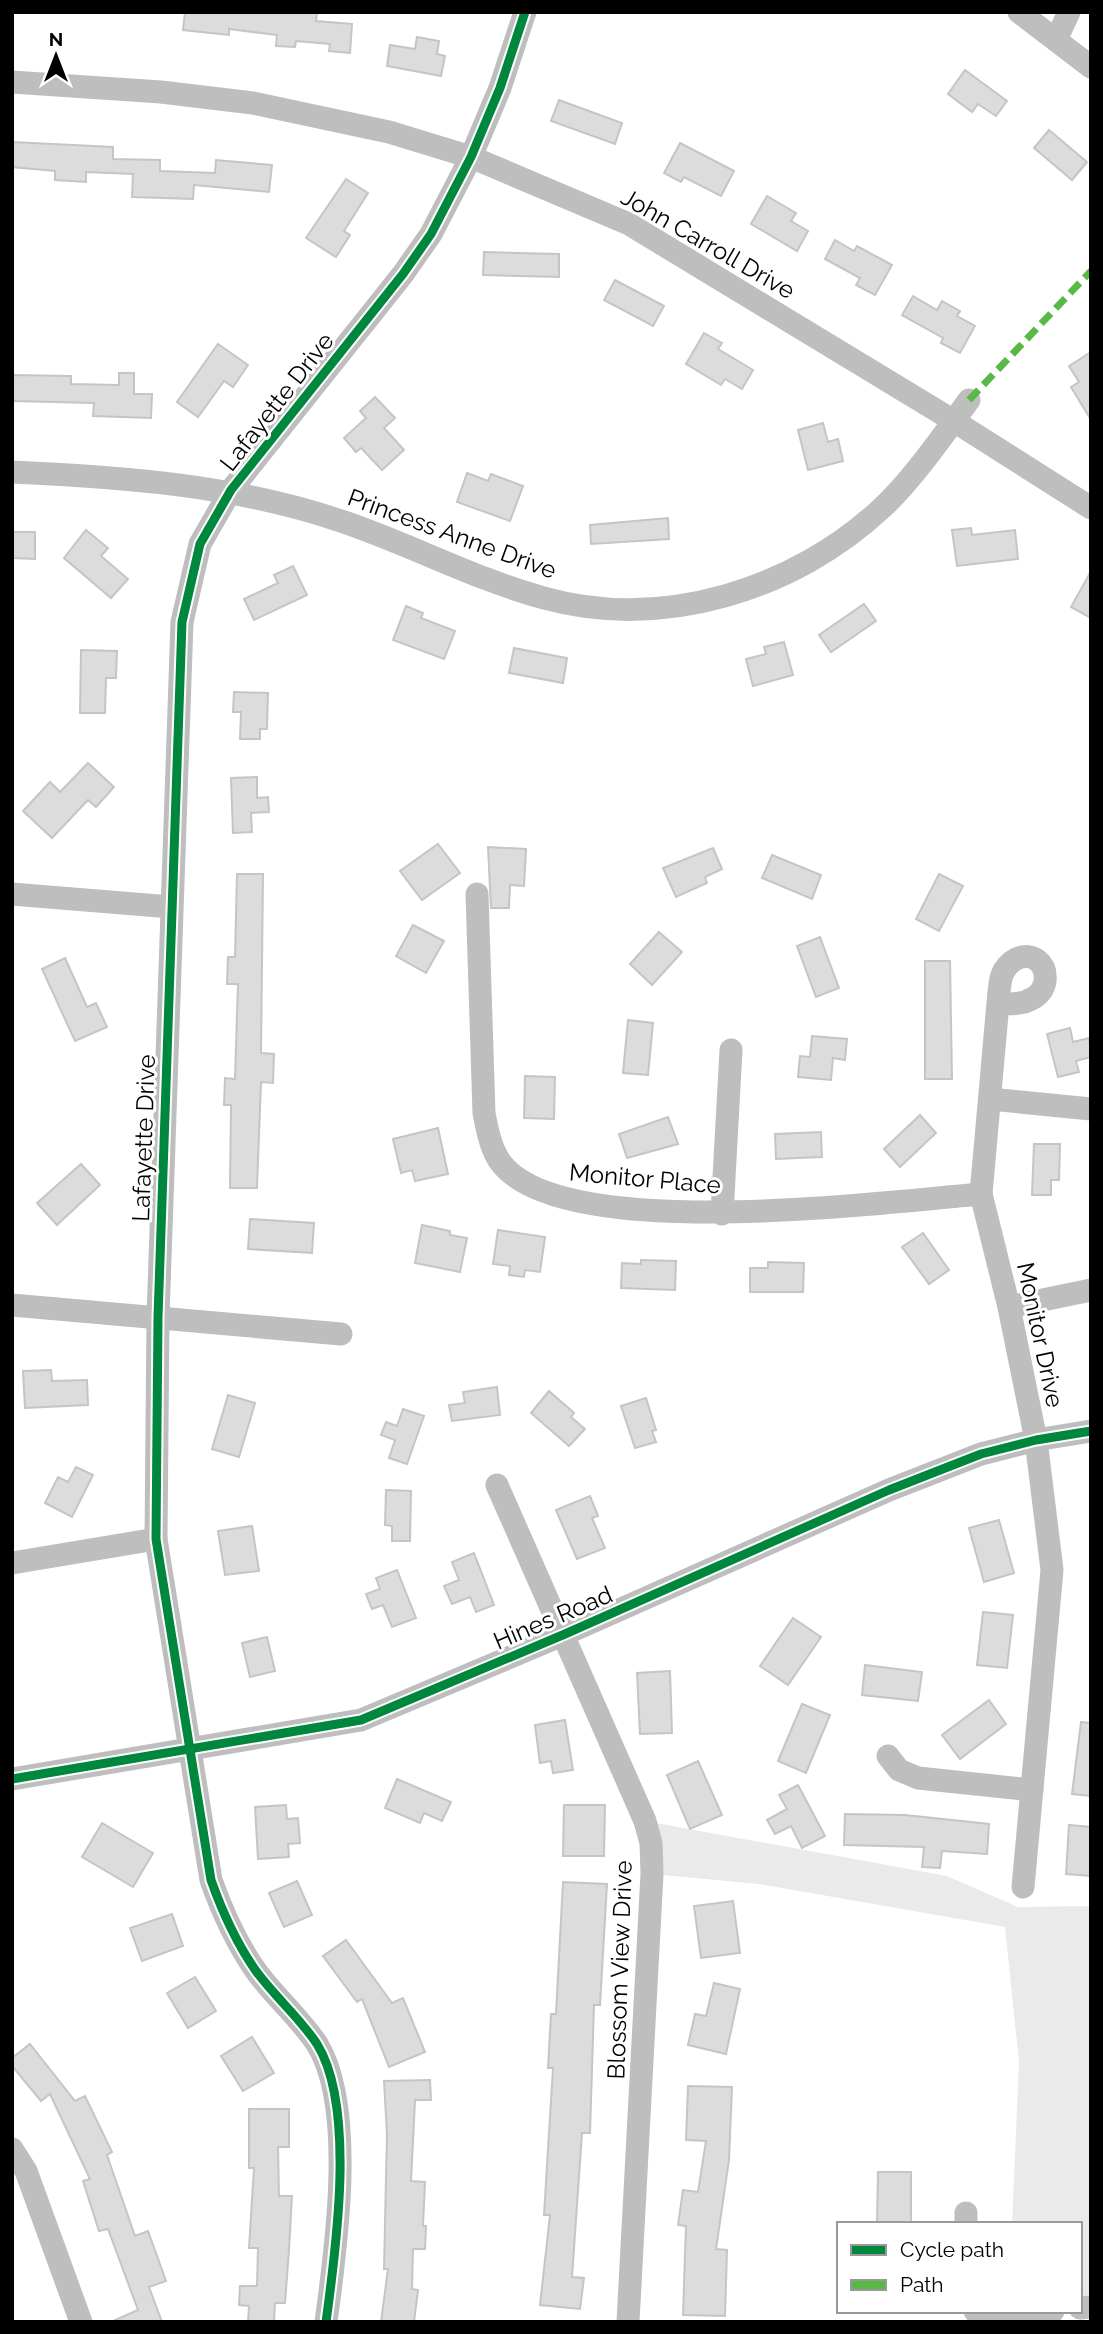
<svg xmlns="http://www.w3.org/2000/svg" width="1103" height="2334" viewBox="0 0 1103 2334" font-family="Raleway,sans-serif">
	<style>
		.green { fill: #eaeaea }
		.building { fill: #dcdcdc; stroke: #c5c5c5; stroke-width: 2 }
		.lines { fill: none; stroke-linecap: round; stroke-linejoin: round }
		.minor { stroke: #bebebe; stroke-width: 23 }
		.quiet { stroke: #58b947; stroke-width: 7; stroke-dasharray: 14 7; stroke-linecap: butt }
		.cycleway-casing { stroke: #fff; stroke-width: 13 }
		.cycleway { stroke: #00873e; stroke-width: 9 }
		.labels { text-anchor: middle; stroke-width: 6; stroke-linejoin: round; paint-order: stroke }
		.street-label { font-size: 24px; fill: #000; stroke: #fff }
	</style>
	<rect width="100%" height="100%" fill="#fff"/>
	<polygon class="green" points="645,1821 947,1876 1018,1907 1091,1906 1091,2305 1080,2302 1080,2224 1012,2224 1019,2062 1005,1927 759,1884 652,1874"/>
	<g class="building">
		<polygon points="185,12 317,12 316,21 352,24 350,53 329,51 330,44 296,41 295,47 276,46 277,35 229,29 229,35 183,30"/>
		<polygon points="417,37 439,41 437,54 445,56 441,76 387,66 390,45 415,49"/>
		<polygon points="965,70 1007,101 996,116 978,104 972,112 948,94"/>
		<polygon points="559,100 622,123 615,144 551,121"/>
		<polygon points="1049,130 1087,162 1072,180 1034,148"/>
		<polygon points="12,142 113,147 113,159 160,160 160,171 215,173 216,160 272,165 269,192 194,185 193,199 132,197 133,174 86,172 86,182 55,180 55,171 12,167"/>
		<polygon points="680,143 734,171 721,196 684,177 681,182 664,173"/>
		<polygon points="346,179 368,193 344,231 350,235 336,257 306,238"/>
		<polygon points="767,196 796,213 791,221 808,231 797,251 751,224"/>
		<polygon points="835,240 854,251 857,246 892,265 875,295 856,285 860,278 825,259"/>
		<polygon points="484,252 559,254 559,277 483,275"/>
		<polygon points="615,280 664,306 653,326 604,300"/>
		<polygon points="913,296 937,310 942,301 960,311 957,316 975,326 960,353 941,343 943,338 902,315"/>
		<polygon points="704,333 722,343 718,349 753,370 742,389 725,379 721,385 686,364"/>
		<polygon points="218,344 248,365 233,387 224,381 198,417 177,402"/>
		<polygon points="1091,352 1091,420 1071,387 1079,382 1069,366"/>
		<polygon points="119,373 134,373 134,394 152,394 151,418 93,416 94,403 12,401 12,375 71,376 71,384 119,385"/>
		<polygon points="375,397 395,418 384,428 404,450 382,470 361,448 356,452 344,438 366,418 360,411"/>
		<polygon points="823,423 828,442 838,439 843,461 808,470 798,430"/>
		<polygon points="467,473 488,481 491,474 523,486 510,521 457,502"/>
		<polygon points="668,518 669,539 591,544 590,525"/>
		<polygon points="971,528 972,535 1015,530 1018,559 957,566 952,530"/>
		<polygon points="86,530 108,548 101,556 128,579 111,598 64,558"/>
		<polygon points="12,532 35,532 35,559 12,558"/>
		<polygon points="293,566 307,595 254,620 244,599 278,583 274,575"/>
		<polygon points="1091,571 1091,618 1071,607"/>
		<polygon points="864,604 876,621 831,652 819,635"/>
		<polygon points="406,606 423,613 421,618 455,631 444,659 393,640"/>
		<polygon points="784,642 793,675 753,686 746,659 766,654 764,647"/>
		<polygon points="514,648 567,658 563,683 509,673"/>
		<polygon points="81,650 117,651 116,678 106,678 105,713 80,713"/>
		<polygon points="234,692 268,693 267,729 260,729 260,739 240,739 241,712 233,712"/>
		<polygon points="88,763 114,787 96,807 88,800 52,838 23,811 50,782 60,792"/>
		<polygon points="257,777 257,798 268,797 269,812 251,813 252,832 233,833 231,778"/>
		<polygon points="438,844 460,873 422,900 400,871"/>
		<polygon points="488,847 526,849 524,886 510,885 509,908 491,908"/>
		<polygon points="713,848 722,869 705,877 707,883 676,897 663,868"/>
		<polygon points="772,855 821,875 812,899 762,878"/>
		<polygon points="237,874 263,874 261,1053 274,1054 273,1083 261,1082 257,1188 230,1188 231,1105 224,1105 225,1078 235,1079 238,984 227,984 228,957 235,957"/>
		<polygon points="939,874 963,886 939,931 916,919"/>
		<polygon points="413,925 444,941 426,973 396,956"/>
		<polygon points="659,932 682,952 652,985 630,964"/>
		<polygon points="820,937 839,988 816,997 797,946"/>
		<polygon points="65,958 87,1007 96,1003 107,1027 75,1041 42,969"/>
		<polygon points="925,961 950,961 952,1079 925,1079"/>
		<polygon points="628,1020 653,1023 648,1075 623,1073"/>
		<polygon points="1070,1028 1073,1042 1089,1038 1091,1057 1076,1061 1079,1072 1058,1077 1047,1034"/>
		<polygon points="812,1036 847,1039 845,1060 833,1058 831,1080 798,1077 800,1056 810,1057"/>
		<polygon points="525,1076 555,1077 554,1119 524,1118"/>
		<polygon points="920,1115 936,1133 900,1167 884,1149"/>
		<polygon points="668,1117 678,1144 627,1158 619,1134"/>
		<polygon points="438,1128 448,1174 415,1181 412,1170 401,1173 393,1139"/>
		<polygon points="821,1132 822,1157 776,1159 775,1134"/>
		<polygon points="1034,1144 1060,1144 1059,1180 1051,1180 1051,1195 1032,1195"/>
		<polygon points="81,1164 100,1185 57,1225 37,1203"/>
		<polygon points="250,1219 314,1223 312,1253 248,1249"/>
		<polygon points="422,1225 450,1231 450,1235 467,1238 460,1272 415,1263"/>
		<polygon points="498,1230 545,1237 540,1272 525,1270 524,1277 509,1275 510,1266 493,1264"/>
		<polygon points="923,1233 949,1270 929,1284 902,1247"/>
		<polygon points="641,1260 676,1261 675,1290 621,1288 622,1263 641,1264"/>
		<polygon points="768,1262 804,1263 803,1292 750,1292 750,1268 768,1268"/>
		<polygon points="51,1370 52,1381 87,1380 88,1405 25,1408 23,1371"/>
		<polygon points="497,1387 500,1415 452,1421 449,1405 465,1403 463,1392"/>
		<polygon points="549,1391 574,1413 571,1417 585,1429 569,1446 531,1413"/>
		<polygon points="228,1395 255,1403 239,1457 212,1449"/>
		<polygon points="646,1398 656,1430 652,1431 656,1442 635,1448 621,1406"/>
		<polygon points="403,1409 424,1416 407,1464 389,1458 395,1440 381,1435 386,1422 397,1426"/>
		<polygon points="76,1467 93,1475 72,1517 45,1503 58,1477 68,1482"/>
		<polygon points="386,1490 411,1491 410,1541 392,1541 392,1526 385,1525"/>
		<polygon points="590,1496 598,1516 592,1518 605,1548 577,1559 556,1510"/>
		<polygon points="999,1520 1014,1573 984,1582 969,1528"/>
		<polygon points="252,1526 259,1571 225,1575 218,1531"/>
		<polygon points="474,1553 494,1605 476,1612 470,1597 452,1604 444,1586 459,1580 452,1562"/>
		<polygon points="397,1570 416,1618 392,1627 383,1605 372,1609 366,1594 380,1589 376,1578"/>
		<polygon points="983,1612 1013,1615 1007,1668 977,1665"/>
		<polygon points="793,1618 821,1637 788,1685 760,1666"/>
		<polygon points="267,1637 275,1671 250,1677 242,1643"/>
		<polygon points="865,1665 922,1672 918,1701 862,1695"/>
		<polygon points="670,1671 672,1733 640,1734 637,1673"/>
		<polygon points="989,1700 1006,1724 960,1759 942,1735"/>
		<polygon points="802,1704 830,1715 806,1773 778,1761"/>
		<polygon points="565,1720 573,1770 553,1773 551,1761 540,1763 535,1725"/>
		<polygon points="1081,1722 1091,1723 1091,1796 1072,1794"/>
		<polygon points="698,1761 722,1815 690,1829 667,1775"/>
		<polygon points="397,1779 451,1802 442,1821 424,1813 420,1823 385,1808"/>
		<polygon points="798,1785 825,1836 802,1848 791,1826 775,1834 767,1820 787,1809 779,1795"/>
		<polygon points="286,1805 287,1819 298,1818 300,1843 288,1844 289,1857 258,1859 255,1807"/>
		<polygon points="564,1805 605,1805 604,1856 563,1856"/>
		<polygon points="845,1814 905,1815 989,1824 987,1854 942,1851 940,1868 922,1867 924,1847 844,1845"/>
		<polygon points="102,1823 153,1853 133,1887 82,1857"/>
		<polygon points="1069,1825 1091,1827 1091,1876 1066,1874"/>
		<polygon points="297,1881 312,1915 284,1927 269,1893"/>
		<polygon points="563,1882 607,1884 600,2005 594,2005 590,2133 582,2133 572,2277 584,2278 580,2309 540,2305 550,2215 544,2215 553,2068 548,2068 551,2014 556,2014"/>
		<polygon points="733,1901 740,1953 701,1958 694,1906"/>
		<polygon points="172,1914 183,1946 142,1961 130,1928"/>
		<polygon points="346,1940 392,2003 403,1998 425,2052 389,2067 362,1999 357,2002 323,1956"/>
		<polygon points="195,1977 216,2011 188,2028 167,1993"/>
		<polygon points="714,1983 740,1989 726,2054 688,2045 695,2014 706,2016"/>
		<polygon points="252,2037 274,2073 243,2091 221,2056"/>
		<polygon points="30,2044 75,2101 85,2096 112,2152 107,2155 135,2236 148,2231 166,2281 149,2287 162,2322 111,2322 138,2310 108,2229 99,2231 83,2181 90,2179 50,2094 41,2101 12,2066 12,2058"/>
		<polygon points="430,2080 431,2100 415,2100 411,2181 425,2182 423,2226 426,2226 425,2249 413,2249 412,2289 418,2290 414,2322 381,2322 388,2269 384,2269 387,2134 384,2081"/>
		<polygon points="688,2086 732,2087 729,2160 716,2249 727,2250 725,2316 683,2315 686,2226 678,2225 683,2190 698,2192 706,2141 686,2140"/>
		<polygon points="249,2109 289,2109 289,2147 278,2147 279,2196 292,2196 289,2250 285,2303 275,2303 274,2322 248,2322 249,2306 239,2305 240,2286 257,2286 258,2248 249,2248 254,2168 249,2168"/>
		<polygon points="878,2172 911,2172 911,2224 877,2224"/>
	</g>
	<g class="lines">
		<g class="minor">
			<polyline points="1019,12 1091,67"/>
			<polyline points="1056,40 1069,12"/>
			<polyline points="12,82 161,92 253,103 389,132 471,157 629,224 954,421 1091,508"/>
			<path d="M12,472C124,477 234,485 341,521C410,544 474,579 544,598C662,631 795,590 883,507C912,480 945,433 969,400"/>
			<polyline points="12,894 171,907"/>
			<path d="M477,894L484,1113C487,1129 491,1150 501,1163C563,1244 884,1202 981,1194"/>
			<path d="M998,1003C1065,1012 1051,943 1016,959C1010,962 1004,969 1002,975C999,984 999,994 998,1003L981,1194L1009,1307L1036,1440L1052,1570L1023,1887"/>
			<polyline points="990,1099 1091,1109"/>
			<polyline points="722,1214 731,1050"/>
			<polyline points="12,1305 341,1334"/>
			<polyline points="1009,1307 1091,1290"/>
			<polyline points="497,1485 645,1821 651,1843 652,1874 628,2322"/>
			<polyline points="12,1563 156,1539"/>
			<polyline points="888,1756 899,1770 918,1778 1032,1790"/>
			<polyline points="12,1779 361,1720 565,1634 889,1490 981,1454 1036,1440 1091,1431"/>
			<polyline points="12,2149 26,2171 81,2322"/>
			<polyline points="966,2224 966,2213"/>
			<polyline points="1080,2308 1091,2307"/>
			<polyline points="975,2311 993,2318 1053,2311"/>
			<path d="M326,2322C336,2249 356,2107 317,2044C300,2018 274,1996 256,1971C237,1944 222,1911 211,1880L156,1539L158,1317L182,622L200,544L231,490L403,274L431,234L471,157L500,88L525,12"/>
		</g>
		<polyline class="quiet" points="969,400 1091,271"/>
		<defs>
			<g id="cycleway">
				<polyline points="12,1779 361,1720 565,1634 889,1490 981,1454 1036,1440 1091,1431"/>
				<path d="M326,2322C336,2249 356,2107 317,2044C300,2018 274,1996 256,1971C237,1944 222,1911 211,1880L156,1539L158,1317L182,622L200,544L231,490L403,274L431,234L471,157L500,88L525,12"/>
			</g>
		</defs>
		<use href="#cycleway" class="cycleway-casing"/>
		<use href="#cycleway" class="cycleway"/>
	</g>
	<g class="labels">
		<g class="street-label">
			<text transform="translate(708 244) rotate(30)" y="8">John Carroll Drive</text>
			<text transform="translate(277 402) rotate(-52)" y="8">Lafayette Drive</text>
			<text transform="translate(452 534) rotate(20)" y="8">Princess Anne Drive</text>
			<text transform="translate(144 1138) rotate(-88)" y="8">Lafayette Drive</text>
			<text transform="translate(645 1179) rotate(5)" y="8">Monitor Place</text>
			<text transform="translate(1040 1335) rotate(78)" y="8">Monitor Drive</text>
			<text transform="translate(553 1618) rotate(-23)" y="8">Hines Road</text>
			<text transform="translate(620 1970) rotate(-88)" y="8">Blossom View Drive</text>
		</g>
	</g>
	<rect width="1103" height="2334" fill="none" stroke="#000000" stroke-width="28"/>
	<rect x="837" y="2222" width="245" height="91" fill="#ffffff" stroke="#999999" stroke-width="2"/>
	<rect x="851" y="2245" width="35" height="10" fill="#00873e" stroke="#999999" stroke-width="2"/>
	<text x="900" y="2257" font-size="21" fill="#000000">Cycle path</text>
	<rect x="851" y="2280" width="35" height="10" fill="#58b947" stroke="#999999" stroke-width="2"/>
	<text x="900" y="2292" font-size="21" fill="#000000">Path</text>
	<g transform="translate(56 56)" stroke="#ffffff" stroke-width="5" paint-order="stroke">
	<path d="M0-5L12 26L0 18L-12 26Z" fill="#000000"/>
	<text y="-10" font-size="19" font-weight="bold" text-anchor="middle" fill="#000000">N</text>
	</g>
</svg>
